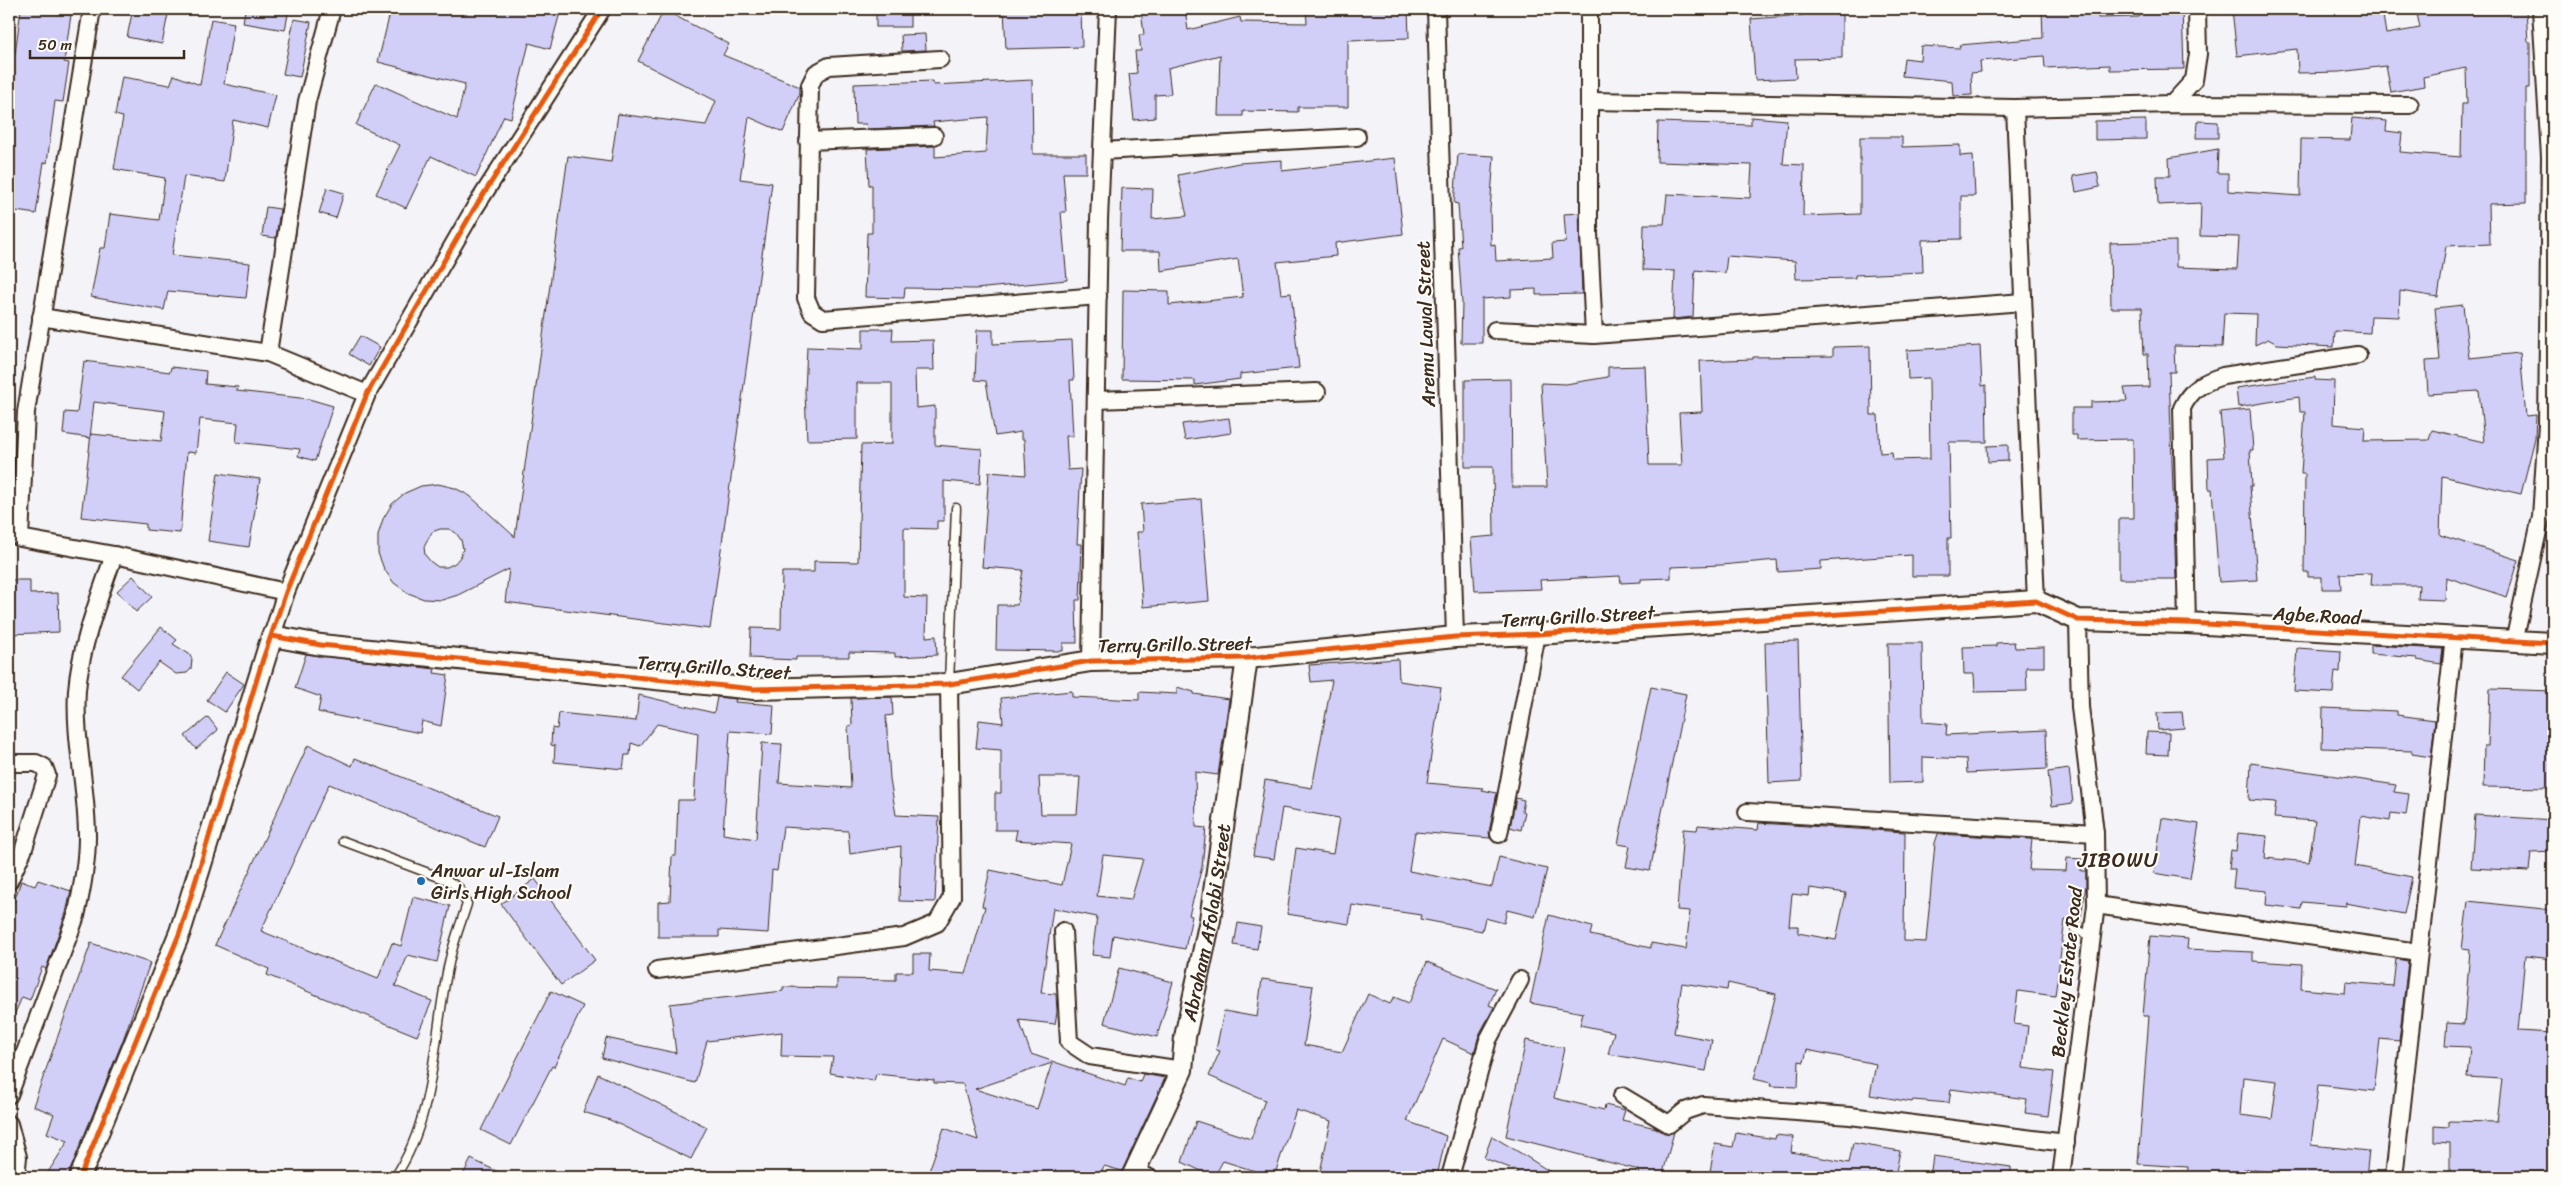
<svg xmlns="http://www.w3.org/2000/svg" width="2562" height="1186" viewBox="0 0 2562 1186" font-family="Sriracha,sans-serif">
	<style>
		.building { fill: #d1cff8; stroke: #3b2a1e; fill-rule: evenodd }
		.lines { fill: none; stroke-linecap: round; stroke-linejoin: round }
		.service-casing { stroke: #3b2a1e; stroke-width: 11 }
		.minor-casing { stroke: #3b2a1e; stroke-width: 20 }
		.tertiary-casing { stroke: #3b2a1e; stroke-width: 24 }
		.service { stroke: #fdfcf7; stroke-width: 8 }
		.minor { stroke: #fdfcf7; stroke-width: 16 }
		.tertiary { stroke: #fdfcf7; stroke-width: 20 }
		.cycleway-casing { stroke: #fdfcf7; stroke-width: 8 }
		.cycleway { stroke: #e8590c; stroke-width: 5 }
		.poi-dot { fill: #1f6fb2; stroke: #fdfcf7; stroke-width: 2 }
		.labels { text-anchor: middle; stroke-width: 4; stroke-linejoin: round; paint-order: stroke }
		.street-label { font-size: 19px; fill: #3b2a1e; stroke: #fdfcf7 }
		.poi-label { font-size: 19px; fill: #3b2a1e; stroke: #fdfcf7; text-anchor: start }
		.quarter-label { font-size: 21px; letter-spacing: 1px; fill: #3b2a1e; stroke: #fdfcf7 }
	</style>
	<rect width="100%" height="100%" fill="#f4f3f7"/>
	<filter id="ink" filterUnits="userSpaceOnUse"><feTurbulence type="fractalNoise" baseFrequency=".02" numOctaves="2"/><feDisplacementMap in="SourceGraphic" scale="10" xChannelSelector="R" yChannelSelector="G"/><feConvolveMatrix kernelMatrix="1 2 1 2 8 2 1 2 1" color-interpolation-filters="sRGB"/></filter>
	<g filter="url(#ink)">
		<g class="building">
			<polygon points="21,9 71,15 64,62 69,63 63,102 55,101 47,163 44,162 36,214 9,210 9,53 15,54"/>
			<polygon points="133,9 169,9 162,44 127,37"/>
			<polygon points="245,9 289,9 285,30 243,23"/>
			<polygon points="391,9 561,9 550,49 529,43 511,118 504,116 476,177 431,156 406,208 376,194 400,145 356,125 376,83 457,119 465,84 378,62"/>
			<rect x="876" y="9" width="34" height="18"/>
			<polygon points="1004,9 1081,9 1082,47 1006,49"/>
			<polygon points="1141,9 1185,9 1188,30 1240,17 1241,22 1307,23 1306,9 1408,9 1409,38 1348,40 1348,107 1298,107 1298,112 1243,111 1243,116 1218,116 1220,55 1168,68 1171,94 1155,95 1155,118 1134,120 1129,74 1137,73 1135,51 1141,51 1139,35 1144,35"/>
			<polygon points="1803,9 1842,9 1842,58 1795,59 1796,78 1755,80 1751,19 1803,15"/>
			<polygon points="2042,9 2098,9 2098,18 2139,17 2139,10 2182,9 2184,69 2110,70 2110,65 2045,68 2044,56 1980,61 1981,72 1971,73 1972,95 1953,96 1952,81 1902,76 1904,58 1920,60 1921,46 1960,48 1959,45 2043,38"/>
			<polygon points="2232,9 2382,9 2386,34 2420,28 2416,9 2526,9 2528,42 2530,42 2530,88 2526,88 2526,203 2489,204 2490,244 2446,246 2438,297 2400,291 2399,317 2371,316 2370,333 2335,331 2334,347 2277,344 2268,339 2255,345 2256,314 2224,313 2222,347 2174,346 2175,372 2169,372 2176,579 2119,579 2119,518 2134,518 2133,439 2077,440 2077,435 2072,435 2072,408 2091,408 2091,402 2127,401 2124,388 2149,387 2148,354 2144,354 2142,308 2111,308 2110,243 2176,241 2176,267 2237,269 2239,237 2200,236 2201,203 2158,205 2157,176 2170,176 2169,158 2218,149 2217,173 2228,173 2228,191 2300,196 2301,139 2350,140 2352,118 2387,121 2386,131 2402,133 2400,152 2461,157 2462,104 2467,104 2466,68 2423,77 2424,86 2391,92 2386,66 2340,72 2298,73 2297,49 2237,56"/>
			<path d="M664,10L729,44L723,55L800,87V93L783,132L749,117L740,179L772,183L710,629L505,602L509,569L458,595L442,600L424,599L408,593L394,583L384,569L378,553V535L383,519L392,504L405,493L421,486L438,484L455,488L470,496L515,537L568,156L611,162L618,114L706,125L716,101L638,61ZM440,529H449L456,533L461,540L463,549L460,557L455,563L447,567H438L431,562L425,555L424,547L432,532Z"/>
			<polygon points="211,19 234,23 224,84 276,95 268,128 233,120 225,182 184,176 172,255 250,263 246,298 168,291 164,310 91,297 100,248 105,248 110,214 159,220 165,178 114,169 123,117 115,115 122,77 170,85 174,75 200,85"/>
			<polygon points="294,19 311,22 300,77 283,74"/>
			<polygon points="925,34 926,50 902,51 901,35"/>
			<polygon points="1032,80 1033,154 1086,154 1086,173 1063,173 1066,212 1061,212 1067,280 975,289 905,288 904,298 865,297 867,233 872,233 872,185 869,185 867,149 935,146 935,157 986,153 988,117 933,122 934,126 867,129 866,124 855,124 854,84 933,81 933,85"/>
			<polygon points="1751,117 1787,120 1783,164 1804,165 1803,216 1860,214 1860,137 1902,137 1902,147 1960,145 1960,156 1973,155 1975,196 1961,196 1961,239 1922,240 1923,272 1855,275 1855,278 1796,279 1795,261 1727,256 1725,273 1695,270 1693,317 1673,319 1675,271 1643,270 1644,224 1664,224 1667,194 1750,198 1752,165 1657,162 1658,122 1751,125"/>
			<polygon points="2146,120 2146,139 2095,140 2095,121"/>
			<polygon points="2197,121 2218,122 2218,138 2196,138"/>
			<polygon points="1458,154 1494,156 1490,210 1491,245 1495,244 1496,261 1553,258 1552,243 1566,242 1564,214 1579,213 1582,294 1536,295 1536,289 1511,290 1511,297 1482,299 1482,343 1461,343 1462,303 1458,247 1461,247 1458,204 1454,203"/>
			<polygon points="1395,158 1403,234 1335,243 1336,256 1277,262 1281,294 1291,293 1299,368 1240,374 1240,379 1195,385 1195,380 1122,379 1123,290 1169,291 1169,305 1243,297 1238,259 1161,271 1160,251 1120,251 1122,188 1153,189 1152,219 1187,216 1178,175 1239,163 1282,160 1282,171"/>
			<polygon points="2097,172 2100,187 2076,192 2073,176"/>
			<polygon points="327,188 344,193 336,218 319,213"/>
			<polygon points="266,207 280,209 276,238 262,236"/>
			<polygon points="2463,305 2469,358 2520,353 2526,416 2536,415 2535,438 2521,494 2442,476 2440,535 2519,560 2507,597 2446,577 2445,600 2418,599 2419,585 2371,585 2372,573 2340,574 2341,589 2322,589 2322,577 2308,577 2308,572 2304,572 2305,474 2301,474 2305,412 2300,412 2299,397 2238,407 2236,388 2315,377 2315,380 2334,381 2333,424 2365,427 2364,441 2429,440 2432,430 2484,442 2479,391 2428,394 2426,361 2440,360 2435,308"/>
			<polygon points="863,329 893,329 892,341 933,340 934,370 915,370 916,408 935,406 935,445 982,449 980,484 944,481 944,521 937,521 937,529 904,528 904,597 927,598 926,637 936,636 937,655 895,657 895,653 849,652 849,657 796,657 796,660 750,658 751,628 781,629 782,572 814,572 814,561 858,562 861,445 892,444 892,383 857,383 857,439 807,440 805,392 807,347 863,349"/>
			<polygon points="977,330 993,330 993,344 1072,340 1074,380 1070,380 1073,436 1066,436 1068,470 1081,469 1077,544 1082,544 1080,600 1076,600 1077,643 1063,643 1063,651 996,650 997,605 1017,605 1023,570 982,567 989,472 1026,475 1024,439 1021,439 1021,432 995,436 986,381 975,380"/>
			<polygon points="360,336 380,347 369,366 349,354"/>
			<polygon points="1870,346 1871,415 1878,415 1880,453 1892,452 1893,460 1930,459 1929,378 1908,379 1907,350 1980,346 1982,386 1986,385 1987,442 1949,442 1951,538 1948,538 1948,576 1912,576 1912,555 1821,561 1821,569 1778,572 1777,560 1721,565 1671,567 1671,578 1641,579 1641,582 1621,583 1620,576 1540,580 1541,589 1475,591 1471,538 1494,536 1493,467 1465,467 1465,380 1511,379 1512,487 1547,487 1541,383 1566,384 1608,377 1608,367 1645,366 1649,465 1682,465 1679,413 1702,412 1700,361 1753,359 1753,357 1833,356 1833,347"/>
			<polygon points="84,361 170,372 171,367 206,371 205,384 238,387 237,391 309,399 333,406 315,461 298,456 300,449 236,442 238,423 200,419 196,453 187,452 180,533 146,530 146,524 81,517 91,434 161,441 165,411 94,402 90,438 63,434 65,412 77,413"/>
			<polygon points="2250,409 2253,450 2250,450 2252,486 2250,486 2257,580 2219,582 2212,489 2209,489 2208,458 2224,457 2220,412"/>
			<polygon points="1229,418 1231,433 1185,440 1182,424"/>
			<polygon points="2008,445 2008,461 1988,462 1987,446"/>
			<polygon points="218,473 260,479 249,547 208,541"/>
			<polygon points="1201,499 1209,601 1143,607 1137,532 1143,532 1141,504"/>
			<polygon points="133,576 152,597 136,612 117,591"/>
			<polygon points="9,580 30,580 30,594 58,593 59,632 9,634"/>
			<polygon points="161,627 177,640 173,644 189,654 192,659 191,669 187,673 176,674 159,662 137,689 121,676"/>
			<polygon points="1798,641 1802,781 1769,783 1765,642"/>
			<polygon points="2014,642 2015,648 2044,647 2044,667 2026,667 2027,691 1975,692 1974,674 1964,674 1963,647 1996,646 1996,643"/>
			<polygon points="1888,643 1922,643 1923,722 1947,724 1946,735 2046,730 2047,769 1967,773 1966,759 1923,757 1923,782 1890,783"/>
			<polygon points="2371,645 2443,649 2441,664 2417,660 2417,658 2371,654"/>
			<polygon points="2297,648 2341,651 2340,672 2335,671 2333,693 2294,691"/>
			<polygon points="306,654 435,669 434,673 448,675 441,726 422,721 420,733 318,712 321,697 295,688"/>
			<polygon points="1398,659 1399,681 1441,687 1427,783 1483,788 1482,790 1497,793 1489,832 1490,838 1415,832 1409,871 1492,887 1499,857 1547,869 1535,917 1507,910 1504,923 1485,918 1482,931 1420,919 1421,915 1352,905 1349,924 1287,914 1296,848 1333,854 1339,818 1282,808 1274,859 1253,856 1265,780 1312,788 1332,680 1311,682 1309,665"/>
			<polygon points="226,672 244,684 225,712 207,700"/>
			<path d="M1177,687L1194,692V694L1229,699L1218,775L1195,772L1196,827L1206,828L1202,867L1189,915L1192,916L1185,949L1113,935L1110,957L1092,955L1097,917L1053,908L1041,993L1056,994L1057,1012L1055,1024L1019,1020L1031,1054L1125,1086L1128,1078L1140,1082L1143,1074L1165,1078L1122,1171L1104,1166L1099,1177H927L944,1128L978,1140L963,1084L934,1083V1080L876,1074L874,1081L830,1073L833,1057L781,1056L782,1032L707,1041L695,1083L602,1058L606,1038L676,1053L670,1004L783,991V987L837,988V979L896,980V972H913V954H930L929,971L966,974L985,907L982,906L990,870L1062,885L1071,844L1015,840L1017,830H995V793H1001V750L976,748L979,720L1003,723L1001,698L1072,691V697L1139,700V692L1177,694ZM1039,777H1080L1077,814H1041ZM1103,855L1143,859L1131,900L1097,896ZM1052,1063L1037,1109L975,1089Z"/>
			<polygon points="1651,687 1686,694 1650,871 1626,867 1630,846 1618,844"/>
			<polygon points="2490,689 2553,691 2553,788 2483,787 2484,746 2488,746"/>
			<polygon points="639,695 714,713 717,697 736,699 735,702 774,705 772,734 730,731 723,834 756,839 762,743 782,744 779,783 851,788 848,726 852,725 851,698 892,697 893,715 886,716 890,779 896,815 939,817 935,902 899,901 901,846 850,854 848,831 783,827 777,871 772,870 768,933 719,930 719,937 658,937 658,902 670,901 672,856 676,856 678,800 694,800 698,733 657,724 640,746 631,743 630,755 625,755 623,769 554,762 555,746 551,745 552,728 557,729 559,713 636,721"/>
			<polygon points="2323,708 2397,711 2397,715 2435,720 2431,757 2412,754 2412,751 2322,748"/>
			<polygon points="2182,712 2184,728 2158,730 2157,713"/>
			<polygon points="208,717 218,730 196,749 185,736"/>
			<polygon points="2147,732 2169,733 2168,755 2146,754"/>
			<polygon points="308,745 352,766 355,758 498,816 485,847 329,784 261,931 378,979 392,943 401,946 413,897 450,906 437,962 408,955 395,986 432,1001 417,1036 267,975 269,969 215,945"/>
			<polygon points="2251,763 2396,785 2394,792 2409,794 2406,815 2391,813 2390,821 2361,816 2355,866 2412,877 2404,914 2346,903 2346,906 2302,902 2301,909 2266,905 2267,891 2233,888 2235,869 2229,869 2231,850 2236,851 2238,833 2267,836 2265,858 2309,862 2315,821 2274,818 2276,802 2249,800"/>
			<polygon points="2069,769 2073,803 2052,806 2048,772"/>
			<polygon points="1516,798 1524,800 1522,811 1525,812 1521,830 1510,827"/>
			<polygon points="2475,815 2553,820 2553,851 2531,852 2529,871 2471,868"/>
			<polygon points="2162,818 2199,824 2190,879 2154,873"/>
			<path d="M1759,823L1905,832L1904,941L1926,942L1935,843L1938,834L2032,839L2029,870L2066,871L2067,858L2082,859L2081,871H2086V886L2080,922L2065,920L2055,996L2018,991L2014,1024L2028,1026L2023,1068L2054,1072L2048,1116L2025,1113L2027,1099L1951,1089L1949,1103L1913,1100L1912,1102L1870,1095L1876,1064L1807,1050L1804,1062L1799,1061L1798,1087L1770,1086L1771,1083L1754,1079L1776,994L1728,983L1727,990L1682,983L1674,1033L1712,1040L1706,1071L1608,1054L1614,1032L1580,1025L1583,1013L1530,1003L1549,915L1592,927L1590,935L1651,948V943L1686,949L1690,911L1677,910L1683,829L1697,830L1698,825L1758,830ZM1810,888L1846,893L1836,940L1798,933V926H1789L1792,894L1809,896Z"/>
			<polygon points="535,879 595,960 561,985 501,904"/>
			<polygon points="38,880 71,891 70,895 66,913 46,969 42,967 30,1000 22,997 9,1027 9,916 21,881 35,886"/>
			<polygon points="2468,901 2553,910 2553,959 2525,956 2518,1031 2553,1033 2553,1172 2494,1171 2494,1174 2450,1174 2450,1143 2434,1142 2434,1126 2449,1127 2449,1121 2497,1122 2502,1079 2467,1077 2470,1047 2445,1046 2447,1023 2464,1024 2470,950 2462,949"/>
			<polygon points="1238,923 1261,927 1257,949 1234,945"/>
			<path d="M2150,936L2188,939L2187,949L2253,952V961L2302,964L2301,989L2345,993L2346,982L2393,986L2396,959L2408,961L2399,1041L2380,1039L2374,1091L2318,1085L2311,1145L2369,1151L2366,1177H2278V1173L2244,1169L2243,1177H2187L2188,1167L2138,1164L2149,1016H2143ZM2243,1077L2277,1081L2272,1119L2240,1115Z"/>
			<polygon points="91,943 150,963 123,1040 69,1173 66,1177 45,1177 68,1141 47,1133 54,1114 33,1106"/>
			<polygon points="1427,962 1496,989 1489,1005 1494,1007 1479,1035 1474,1053 1443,1039 1407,1121 1446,1136 1438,1172 1428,1170 1427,1177 1319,1177 1331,1121 1296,1110 1274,1177 1223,1161 1214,1177 1182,1162 1196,1121 1251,1139 1265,1100 1209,1076 1220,1051 1216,1050 1224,1011 1257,1017 1262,979 1313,986 1304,1045 1342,1052 1368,994 1390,1004 1394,997 1409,1003"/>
			<polygon points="1119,968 1173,982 1157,1037 1104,1023"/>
			<polygon points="551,991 583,1006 554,1067 552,1066 511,1145 481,1130"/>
			<polygon points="1526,1040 1564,1048 1554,1098 1604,1110 1605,1105 1625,1110 1622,1120 1656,1128 1664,1133 1674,1132 1662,1177 1637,1177 1639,1170 1506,1136"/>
			<polygon points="598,1074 707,1127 691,1159 610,1120 583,1112"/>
			<polygon points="1736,1133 1775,1139 1776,1135 1793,1137 1791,1152 1849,1163 1853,1143 1900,1151 1895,1177 1709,1177 1715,1144 1733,1147"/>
			<polygon points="1492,1136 1527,1157 1558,1177 1514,1177 1518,1171 1484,1158"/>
			<polygon points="1933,1156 2011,1167 2011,1177 1930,1177"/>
			<polygon points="471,1159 509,1177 462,1177"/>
		</g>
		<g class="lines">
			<defs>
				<g id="service">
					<polyline points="949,683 956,508"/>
					<path d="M343,841L447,880L459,888L467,904C461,923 453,943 449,963C433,1034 437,1114 395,1177"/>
					<polyline points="2075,929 2093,937"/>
				</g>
				<g id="minor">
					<polyline points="92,9 26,412 20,538 114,555 286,592"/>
					<polyline points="1436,9 1455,637"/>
					<polyline points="1589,9 1589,234 1594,335"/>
					<polyline points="940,59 829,66 816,73 810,85 806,298 812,312 823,319 1098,296"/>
					<polyline points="1589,101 2015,108 2172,104 2410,105"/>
					<polyline points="2172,104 2194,80 2198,54 2197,9"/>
					<polyline points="2015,108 2036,601"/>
					<polyline points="808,141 934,136"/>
					<polyline points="1102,151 1357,137"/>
					<polyline points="41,317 268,353 367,394"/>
					<polyline points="1495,330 1594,335 2023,302"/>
					<polyline points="268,353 307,101 332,9"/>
					<polyline points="1096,400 1317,392"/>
					<path d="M2187,623L2182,408C2191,389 2203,382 2223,376L2358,355"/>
					<polyline points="272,636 286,592 367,394 474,209 602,9"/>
					<polyline points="2514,642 2541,517 2547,425 2550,157 2541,9"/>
					<polyline points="1091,661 1099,220 1108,9"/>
					<polyline points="9,763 36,763 44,767 47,775 23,851 9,881"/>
					<polyline points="1747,812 2095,833"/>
					<polyline points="1499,834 1537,634"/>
					<polyline points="2096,905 2418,952"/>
					<polyline points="1063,931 1069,1042 1090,1056 1182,1070"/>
					<polyline points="657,970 904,937 937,923 952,897 949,684"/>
					<path d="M9,1095L76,916C82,890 87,864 87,837C87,788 74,740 77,690C81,643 99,599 114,555"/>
					<polyline points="1622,1096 1669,1124 1685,1111 1703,1105 1850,1116 2066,1143"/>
					<polyline points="9,1124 18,1157 16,1177"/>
					<polyline points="1134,1172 1148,1177"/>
					<polyline points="1450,1177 1488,1040 1520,980"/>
					<polyline points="2061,1177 2096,905 2095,833 2080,707 2078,620"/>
					<polyline points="2394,1177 2454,637"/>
				</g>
				<g id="tertiary">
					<polyline points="80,1177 180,932 272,636 321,645 754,689 949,684 1091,661 1247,658 1455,637 1537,634 2036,601 2078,620 2187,623 2553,643"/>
					<path id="s1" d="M1132,1177L1182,1070L1185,1037L1210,920L1247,658"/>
				</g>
			</defs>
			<use href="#service" class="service-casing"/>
			<use href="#minor" class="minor-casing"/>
			<use href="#tertiary" class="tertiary-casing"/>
			<use href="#service" class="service"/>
			<use href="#minor" class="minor"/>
			<use href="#tertiary" class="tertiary"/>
			<defs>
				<g id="cycleway">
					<polyline points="272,636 321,645 754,689 949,684 1091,661 1247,658 1455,637 1537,634 2036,601 2078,620 2187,623 2553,643"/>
					<polyline points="80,1177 180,932 263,659 286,592 367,394 474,209 602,9"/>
				</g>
			</defs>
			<use href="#cycleway" class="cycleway-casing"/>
			<use href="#cycleway" class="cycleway"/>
		</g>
	</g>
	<circle class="poi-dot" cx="421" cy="881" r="5"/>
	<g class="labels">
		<g class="street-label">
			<text transform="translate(1425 324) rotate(-92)" y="7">Aremu Lawal Street</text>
			<text transform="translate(2317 615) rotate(3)" y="7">Agbe Road</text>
			<text transform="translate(1578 616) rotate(-3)" y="7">Terry Grillo Street</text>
			<text transform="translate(1175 644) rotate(-1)" y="7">Terry Grillo Street</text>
			<text transform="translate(714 667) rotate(4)" y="7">Terry Grillo Street</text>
			<text dy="7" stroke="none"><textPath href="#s1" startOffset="268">Abraham Afolabi Street</textPath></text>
			<text transform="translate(2066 972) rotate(-84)" y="7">Beckley Estate Road</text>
		</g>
		<g class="poi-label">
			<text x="431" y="877">Anwar ul-Islam<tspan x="431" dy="22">Girls High School</tspan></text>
		</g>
		<g class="quarter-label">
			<text x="2118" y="867">JIBOWU</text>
		</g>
	</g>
	<rect width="2562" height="1186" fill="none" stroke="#fdfcf7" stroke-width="30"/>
	<rect x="15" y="15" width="2532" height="1156" fill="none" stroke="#3b2a1e" stroke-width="2" filter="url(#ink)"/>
	<path d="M30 50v8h154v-8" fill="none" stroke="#3b2a1e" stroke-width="2.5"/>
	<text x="38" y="50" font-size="15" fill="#3b2a1e" stroke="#fdfcf7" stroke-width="4" paint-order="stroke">50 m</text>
</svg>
